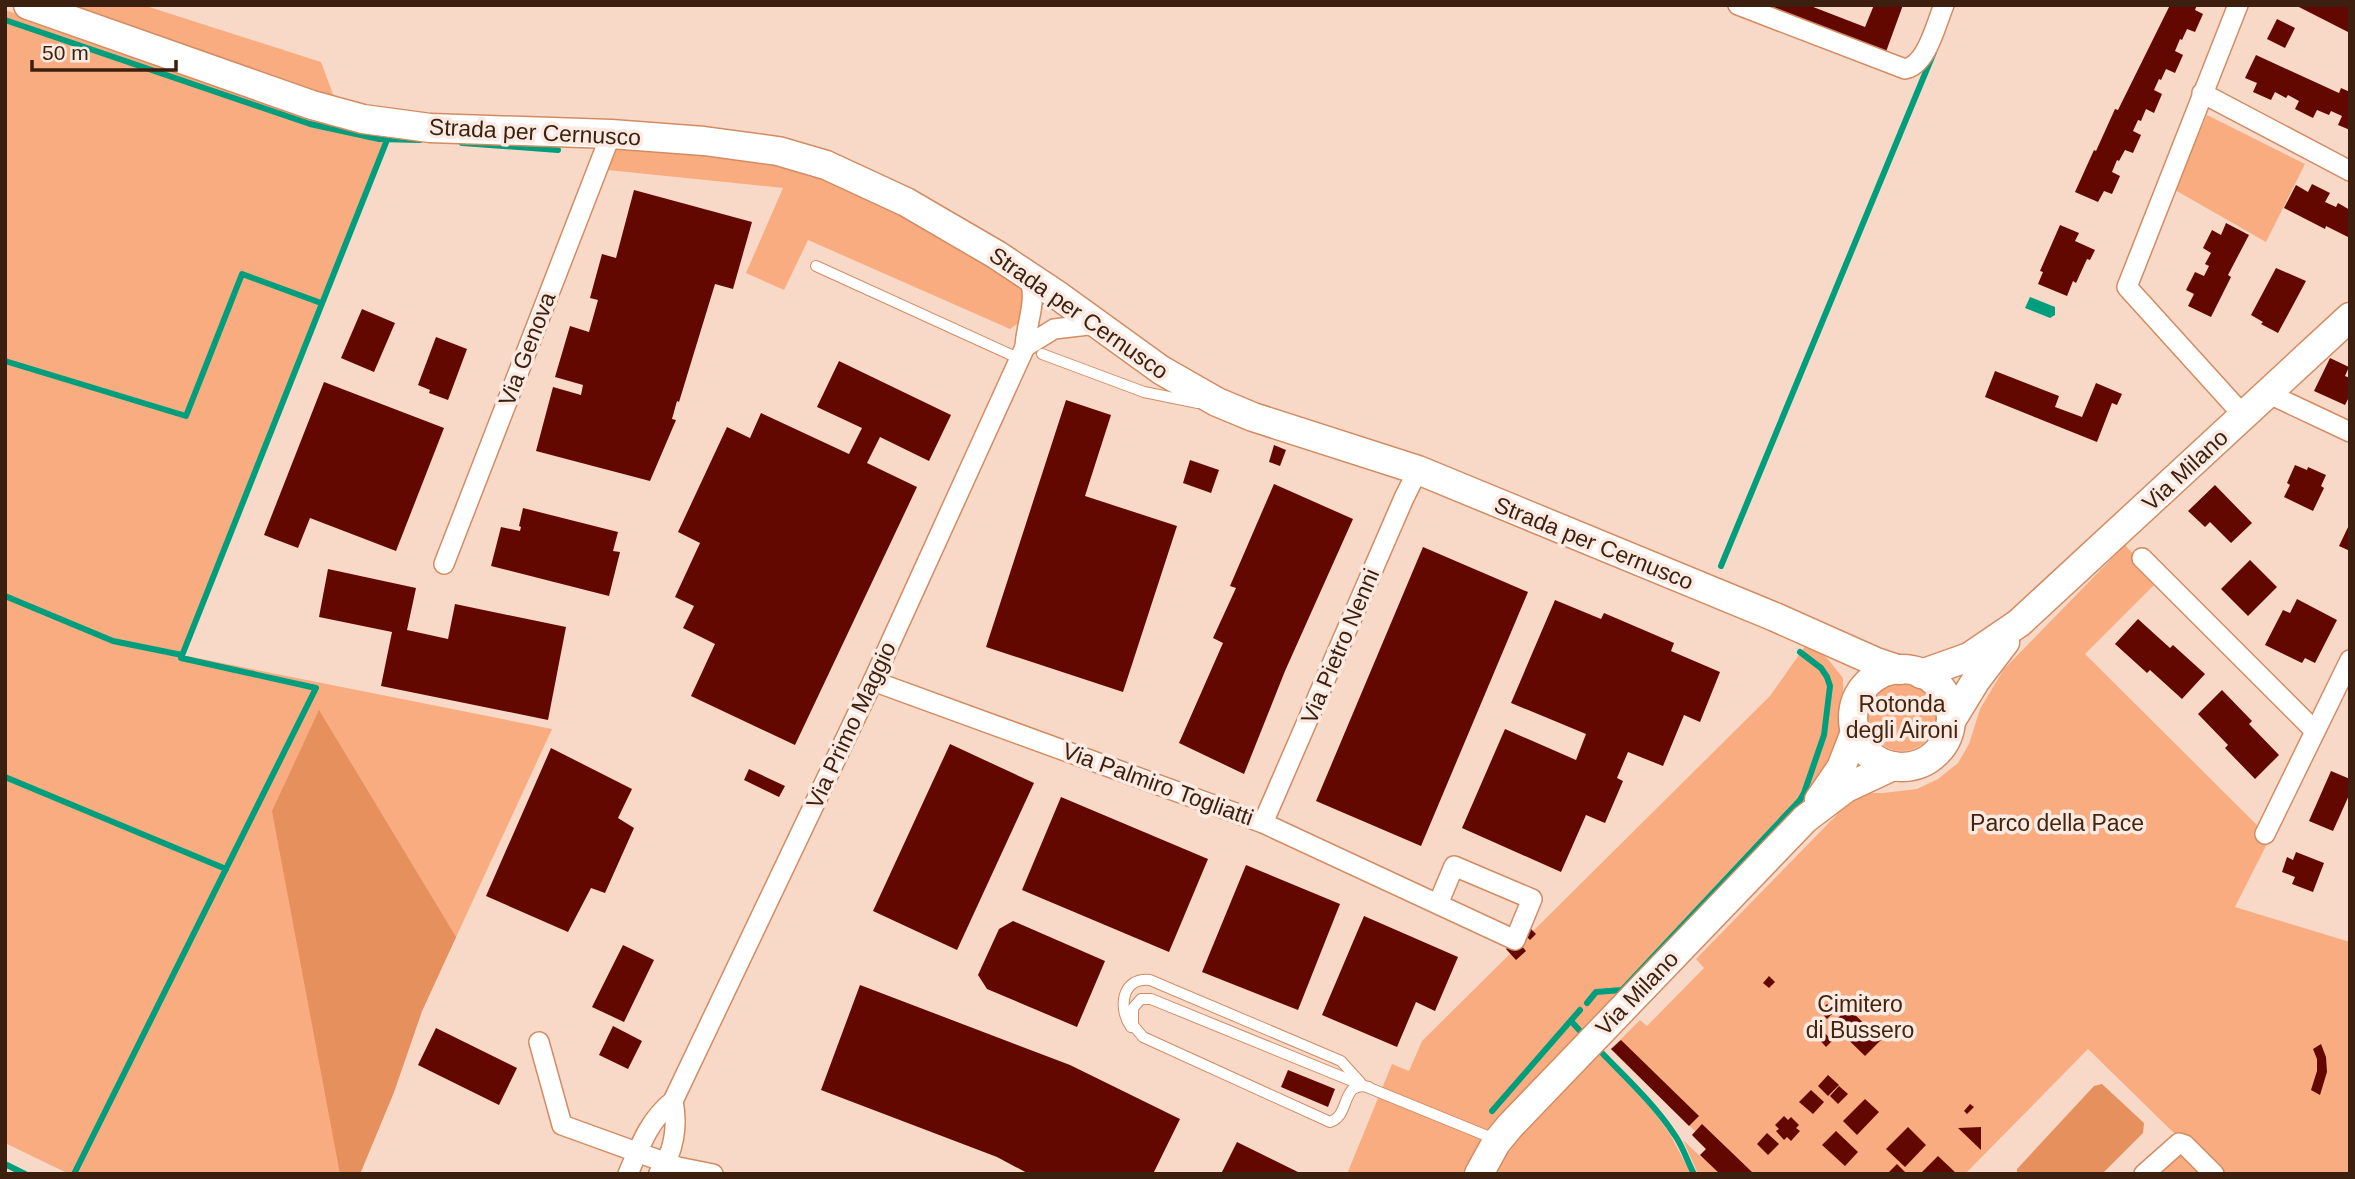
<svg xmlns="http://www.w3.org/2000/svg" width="2355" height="1179" viewBox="0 0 2355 1179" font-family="Helvetica,sans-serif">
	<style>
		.green { fill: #f9ac80 }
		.forest { fill: #e5905d }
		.water { fill: #009e7c }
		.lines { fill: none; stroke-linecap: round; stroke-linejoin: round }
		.stream { stroke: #009e7c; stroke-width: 6 }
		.building { fill: #620801 }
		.lane-casing { stroke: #d38c62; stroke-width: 12 }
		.street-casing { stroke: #d38c62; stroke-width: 22 }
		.secondary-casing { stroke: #d38c62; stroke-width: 31 }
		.lane { stroke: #fff; stroke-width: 10 }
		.street { stroke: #fff; stroke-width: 19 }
		.secondary { stroke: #fff; stroke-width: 28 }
		.labels { text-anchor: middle; stroke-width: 7; stroke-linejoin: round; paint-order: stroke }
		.street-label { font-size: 23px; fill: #3c1f0e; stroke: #faeae1 }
		.park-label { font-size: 23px; fill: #45230e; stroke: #faeae1 }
	</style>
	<rect width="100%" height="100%" fill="#f8d9c8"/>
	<g class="green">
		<polygon points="25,5 143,5 321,62 340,113"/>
		<polygon points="5,10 304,115 395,127 182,655 552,729 422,1011 394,1092 360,1174 69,1174 5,1143"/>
		<polygon points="2207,115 2305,164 2266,242 2175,190"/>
		<polygon points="611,136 776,153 1026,274 1029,316 1010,329 808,240 784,290 746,273 783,188 598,169"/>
		<polygon points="2125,545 2158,581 2085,654 2270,838 2235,907 2350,942 2350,1174 2144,1174 2180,1139 2088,1049 1965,1174 1698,1174 1683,1140 1704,1160 1700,1155 1706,1149 1692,1135 1695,1131 1611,1049 1640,1020 1647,1026 1704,968 1696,959 1858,793 1883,793 1917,789 1938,779 1958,763 1969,744 1980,709 2004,669"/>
		<polygon points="1808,642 1827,658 1843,678 1844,735 1825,782 1587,1041 1650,1107 1670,1134 1691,1174 1347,1174 1392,1064 1409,1071 1422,1041 1770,696"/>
		<circle cx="1902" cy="717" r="34"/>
	</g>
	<g class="forest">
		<polygon points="319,710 456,937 422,1011 394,1092 360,1174 340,1174 272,811"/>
		<polygon points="2102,1084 2144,1123 2143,1133 2102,1174 2017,1174 2017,1169 2094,1086"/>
	</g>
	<polygon class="water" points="2030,297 2055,307 2055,315 2050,318 2025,308"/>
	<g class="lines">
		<g class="stream">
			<polyline points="5,20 310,124 379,139 420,140"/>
			<polyline points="462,143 558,150"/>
			<polyline points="5,361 186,416 242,274 321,303"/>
			<polyline points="1721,566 1934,52"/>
			<polyline points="5,596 113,641 182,655"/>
			<polyline points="5,777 226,869"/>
			<polyline points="1587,1003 1596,992 1622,990 1800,800 1804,793 1824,735 1830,686 1827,677 1821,668 1800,652"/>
			<polyline points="1571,1021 1581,1032"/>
			<path d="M1603,1054C1628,1080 1654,1104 1674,1134C1683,1146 1687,1161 1694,1174"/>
			<polyline points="1492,1111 1580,1010"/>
			<polyline points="5,1164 25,1174"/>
			<polyline points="74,1174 316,688 181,658 387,140"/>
		</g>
	</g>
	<g class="building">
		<polygon points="1774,5 1808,5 1865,27 1874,5 1903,5 1883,60 1770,16"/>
		<polygon points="2170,5 2197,5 2195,10 2203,14 2195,32 2187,29 2182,40 2180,39 2175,51 2183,55 2175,73 2166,69 2161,80 2159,79 2154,90 2162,94 2154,113 2146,109 2141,121 2138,120 2133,131 2141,135 2133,153 2125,150 2119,161 2117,160 2112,172 2120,176 2112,194 2104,191 2098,202 2075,192 2094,150 2096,151 2115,109 2118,110"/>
		<polygon points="2295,5 2350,5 2350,33"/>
		<polygon points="2277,19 2295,28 2285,48 2267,39"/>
		<polygon points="2256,55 2339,93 2341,88 2350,92 2350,130 2338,125 2342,116 2331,111 2329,115 2317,110 2313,118 2295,109 2299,101 2288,95 2286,98 2275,92 2271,100 2253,92 2257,83 2245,78"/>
		<polygon points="2312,184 2330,193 2325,202 2336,207 2338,203 2350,210 2350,238 2326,226 2325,229 2284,208 2296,185 2308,192"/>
		<polygon points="634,190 752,222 733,289 715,284 679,402 677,401 672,419 676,420 650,481 536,451 553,387 581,395 583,385 555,377 570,326 589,332 598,300 590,298 602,254 616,258"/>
		<polygon points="2226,223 2249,235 2228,275 2231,277 2211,317 2188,306 2194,294 2186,290 2195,272 2204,276 2209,266 2205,264 2211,253 2203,248 2212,230 2221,235"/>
		<polygon points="2060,225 2079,233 2075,241 2095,250 2090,260 2087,259 2076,283 2073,281 2067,296 2038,284 2043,272 2040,271"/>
		<polygon points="2276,268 2306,281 2278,333 2261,324 2263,322 2251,315"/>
		<polygon points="362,309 395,323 374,372 341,358"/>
		<polygon points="436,337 467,349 448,400 429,393 430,390 418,385"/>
		<polygon points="2330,358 2349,367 2345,376 2350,378 2350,395 2345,405 2314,391"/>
		<polygon points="839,361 951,415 929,461 880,437 867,463 917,487 795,745 691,696 715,644 683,628 694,606 675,597 700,543 678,532 727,427 750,438 761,413 849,454 862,428 817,407"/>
		<polygon points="1995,371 2059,396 2055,407 2082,417 2096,383 2122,394 2117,405 2112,403 2097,442 1985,397"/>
		<polygon points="324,382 444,428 396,551 310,518 298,548 264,535"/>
		<polygon points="1066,400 1111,415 1085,496 1177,526 1123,692 986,647"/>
		<polygon points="1274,445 1286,450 1280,466 1269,462"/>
		<polygon points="1190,460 1219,470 1211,493 1183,483"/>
		<polygon points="2295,465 2307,470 2308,467 2326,475 2321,486 2324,488 2313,511 2284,497 2290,485 2287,483"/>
		<polygon points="1274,484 1353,519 1285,671 1244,774 1179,743 1223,643 1213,638 1236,588 1230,586"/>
		<polygon points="2215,485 2252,523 2231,543 2210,522 2205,527 2188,511"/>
		<polygon points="523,508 618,532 613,551 620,552 609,596 491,566 501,527 520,531 521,527 519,526"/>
		<polygon points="2350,523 2350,551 2339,546"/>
		<polygon points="1423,547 1528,592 1421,846 1316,801"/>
		<polygon points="2250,560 2277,587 2248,616 2221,589"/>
		<polygon points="328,569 416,588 407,630 448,639 455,604 566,627 548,720 381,686 392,632 319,617"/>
		<polygon points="2297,599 2337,620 2315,663 2305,658 2302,663 2265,645 2283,610 2290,613"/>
		<polygon points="1555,600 1601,619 1604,613 1674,643 1671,651 1720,672 1700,722 1684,715 1663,766 1628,752 1617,778 1623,781 1605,823 1586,815 1561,872 1462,828 1505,729 1576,760 1586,734 1511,703"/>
		<polygon points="2138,619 2170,648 2173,645 2205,674 2182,699 2150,670 2147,673 2115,644"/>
		<polygon points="2222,690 2252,721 2249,724 2279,755 2255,779 2225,748 2228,745 2198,714"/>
		<polygon points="950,744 1034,783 957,950 873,911"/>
		<polygon points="551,748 632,789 618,818 634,828 605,893 591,888 568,932 486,896"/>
		<polygon points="749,769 785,786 779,797 744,780"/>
		<polygon points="2331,771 2350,779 2350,793 2333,831 2309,821"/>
		<polygon points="1061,797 1208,859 1169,952 1022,890"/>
		<polygon points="2296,852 2324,863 2313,892 2292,884 2295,877 2282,872 2287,857 2293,860"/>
		<polygon points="1246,865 1340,904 1298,1010 1202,972"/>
		<polygon points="1364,916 1458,957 1435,1011 1416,1002 1397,1047 1322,1015"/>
		<polygon points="1013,921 1105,961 1077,1027 987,989 978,975 999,929"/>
		<polygon points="1531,929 1536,934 1530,940 1525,935"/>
		<polygon points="1516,939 1526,951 1516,960 1506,949"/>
		<polygon points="623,945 654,960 624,1022 592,1007"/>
		<polygon points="1769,976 1775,982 1769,988 1763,983"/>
		<polygon points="860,985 1070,1065 1180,1119 1153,1174 1029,1174 997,1157 821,1090"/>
		<polygon points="1827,1004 1835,1011 1827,1019 1820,1011"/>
		<polygon points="1848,1008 1881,1040 1865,1056 1832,1024"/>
		<polygon points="613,1026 642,1041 628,1069 599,1055"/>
		<polygon points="436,1028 517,1068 499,1105 418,1065"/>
		<polygon points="1824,1032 1832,1041 1826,1047 1818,1038"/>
		<polygon points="1621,1040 1699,1116 1689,1126 1611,1049"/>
		<polygon points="2321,1044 2326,1057 2327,1072 2320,1095 2311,1090 2317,1071 2317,1059 2313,1049"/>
		<polygon points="1288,1070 1335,1089 1328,1107 1281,1087"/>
		<polygon points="1828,1075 1839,1085 1828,1096 1818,1086"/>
		<polygon points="1839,1086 1848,1094 1838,1104 1830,1096"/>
		<polygon points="1811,1090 1824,1102 1813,1114 1799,1102"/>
		<polygon points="1865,1099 1879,1112 1857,1135 1843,1121"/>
		<polygon points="1970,1104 1974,1107 1967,1114 1964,1111"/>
		<polygon points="1784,1116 1788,1120 1791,1117 1799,1125 1796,1128 1800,1131 1791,1141 1787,1137 1784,1140 1776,1131 1779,1129 1775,1125"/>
		<polygon points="1702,1124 1752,1172 1751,1174 1720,1174 1700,1155 1706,1149 1692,1135"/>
		<polygon points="1908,1127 1926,1145 1905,1167 1886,1149"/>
		<polygon points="1981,1127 1981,1150 1958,1128"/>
		<polygon points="1836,1131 1858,1152 1845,1166 1822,1145"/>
		<polygon points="1767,1133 1779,1144 1768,1155 1757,1144"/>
		<polygon points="1237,1142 1302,1174 1221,1174"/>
		<polygon points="1938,1156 1957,1174 1920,1174"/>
		<polygon points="1897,1164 1907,1174 1887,1174"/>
	</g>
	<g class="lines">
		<defs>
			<g id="lane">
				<polyline points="816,266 1020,359"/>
				<polyline points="1042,354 1144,392 1198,403"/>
				<path d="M1131,1027C1118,1009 1121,977 1150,980L1341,1061L1360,1082"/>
				<path d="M1369,1087C1340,1080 1351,1116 1330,1122L1143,1037L1133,1025V1008L1141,999H1151L1497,1140"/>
			</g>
			<g id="street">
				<path d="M1738,5L1905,69C1927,65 1936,24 1944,5"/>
				<polyline points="2238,5 2127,287 2243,415"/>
				<polyline points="2202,93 2350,171"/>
				<polyline points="1025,347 1054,329 1097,324"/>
				<polyline points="2267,393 2350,432"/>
				<polyline points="2142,558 2315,731"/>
				<polyline points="444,564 611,134"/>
				<polyline points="873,681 1263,823 1515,940 1532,899 1454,866 1438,904"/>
				<polyline points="1263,823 1404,498 1418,470"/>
				<polyline points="2265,834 2350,660"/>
				<polyline points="539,1042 562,1125 678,1167 713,1174"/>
				<path d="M659,1173C674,1152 678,1126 673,1101"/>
				<path d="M628,1174C640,1146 649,1120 673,1101L873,681L1025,347C1026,322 1039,299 1028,275"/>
				<polyline points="2144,1174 2179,1143 2185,1145 2214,1174"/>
			</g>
			<g id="secondary">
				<polyline points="28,5 312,105 363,119 430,128 611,134 704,141 778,151 826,165 906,202 997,255 1060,297 1161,370 1217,402 1253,417 1418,470 1775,617 1876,662 1900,670"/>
				<circle cx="1902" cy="718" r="49"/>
				<polyline points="1921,674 1969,657 2019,623 2350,317"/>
				<polyline points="1951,721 1976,680 2005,642"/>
				<polyline points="1819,800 1841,768 1855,732"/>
				<polyline points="1479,1174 1496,1143 1510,1126 1805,819 1846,788 1893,766"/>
			</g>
		</defs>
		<use href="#lane" class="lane-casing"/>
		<use href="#street" class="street-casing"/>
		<use href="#secondary" class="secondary-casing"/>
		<use href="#lane" class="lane"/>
		<use href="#street" class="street"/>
		<use href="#secondary" class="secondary"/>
	</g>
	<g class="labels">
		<g class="street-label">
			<text transform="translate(535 132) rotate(3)" y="8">Strada per Cernusco</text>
			<text transform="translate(1079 313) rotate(35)" y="8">Strada per Cernusco</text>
			<text transform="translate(527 349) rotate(-69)" y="8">Via Genova</text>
			<text transform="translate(2185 470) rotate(-43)" y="8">Via Milano</text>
			<text transform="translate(1594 543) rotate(22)" y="8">Strada per Cernusco</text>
			<text transform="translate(1340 646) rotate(-67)" y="8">Via Pietro Nenni</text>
			<text transform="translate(851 725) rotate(-65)" y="8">Via Primo Maggio</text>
			<text transform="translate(1158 784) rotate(20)" y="8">Via Palmiro Togliatti</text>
			<text transform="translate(1637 993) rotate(-46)" y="8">Via Milano</text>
		</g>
		<g class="park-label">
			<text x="1902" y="712">Rotonda<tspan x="1902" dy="26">degli Aironi</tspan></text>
			<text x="2057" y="831">Parco della Pace</text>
			<text x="1860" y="1012">Cimitero<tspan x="1860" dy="26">di Bussero</tspan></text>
		</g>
	</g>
	<rect width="2355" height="1179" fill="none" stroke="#3c1f0e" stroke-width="14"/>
	<path d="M32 60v10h144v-10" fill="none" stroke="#3c1f0e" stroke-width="3.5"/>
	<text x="42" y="60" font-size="21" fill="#3c1f0e" stroke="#faeae1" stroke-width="5" paint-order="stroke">50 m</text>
</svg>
